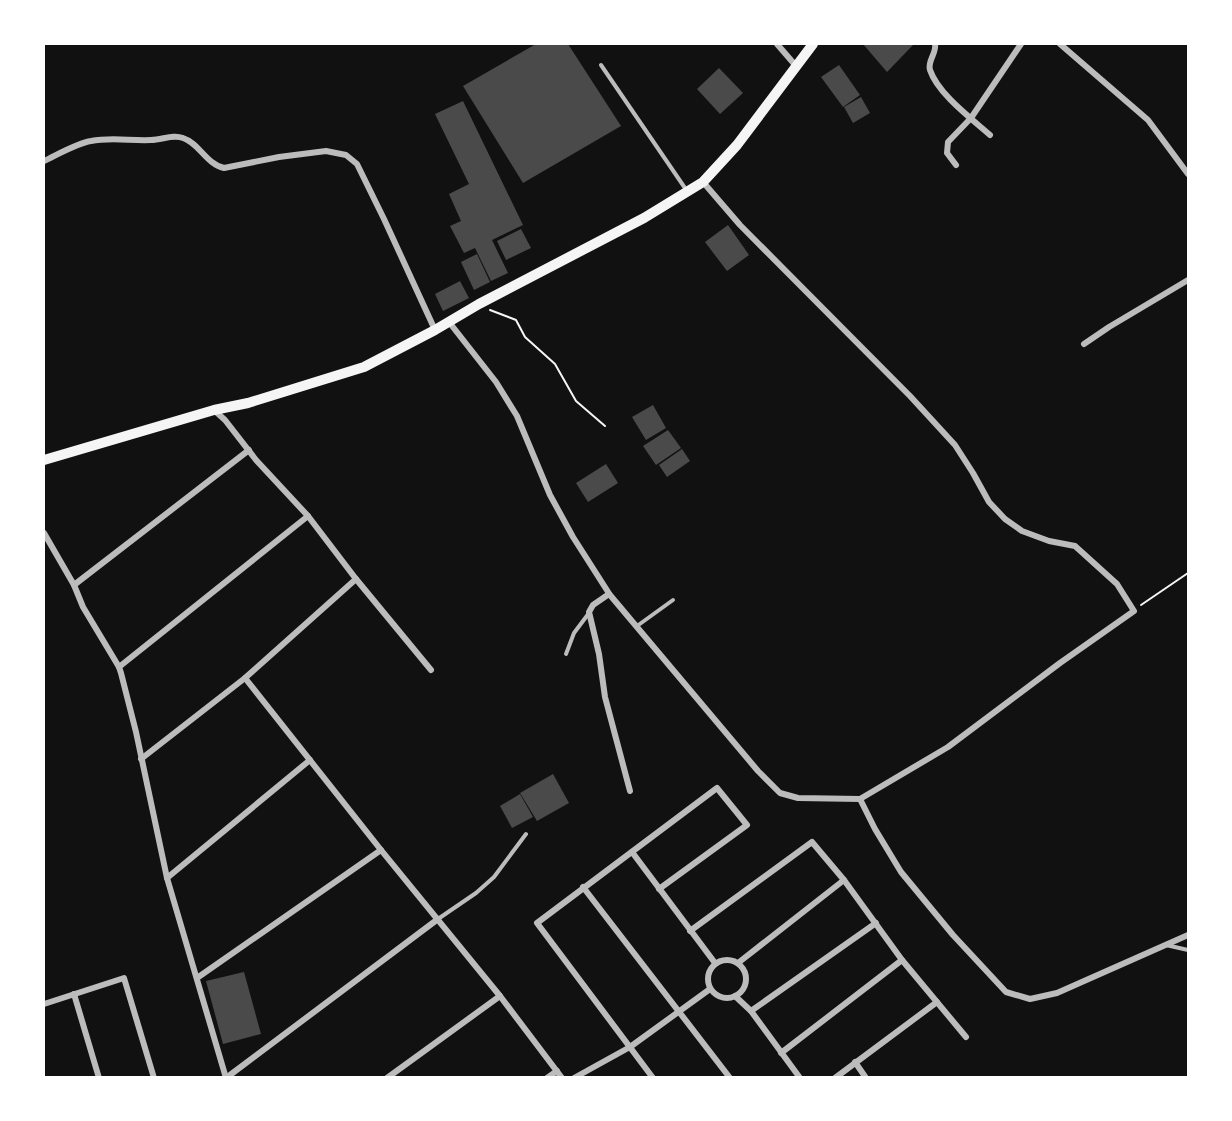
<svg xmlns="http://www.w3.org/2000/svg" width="1232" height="1121" viewBox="0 0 1232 1121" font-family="'Fira Sans Condensed',sans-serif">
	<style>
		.building { fill: #4a4a4a }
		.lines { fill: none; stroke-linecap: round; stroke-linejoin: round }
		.path { stroke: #f5f5f5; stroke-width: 2 }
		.service { stroke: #bcbcbc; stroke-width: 4 }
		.minor { stroke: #bcbcbc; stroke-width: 6 }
		.primary { stroke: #f5f5f5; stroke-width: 10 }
	</style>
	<rect width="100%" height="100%" fill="#111"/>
	<g class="building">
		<polygon points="536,44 568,44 621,126 523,183 463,86"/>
		<polygon points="863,44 914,44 887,72"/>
		<polygon points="839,65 860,95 843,107 821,77"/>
		<polygon points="719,68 743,93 720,114 697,89"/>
		<polygon points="861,97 870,113 853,123 844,107"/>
		<polygon points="463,101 523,225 492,240 508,273 491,281 475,248 464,253 450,226 461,221 449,194 469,184 435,114"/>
		<polygon points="728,225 749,255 727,271 705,242"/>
		<polygon points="521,229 531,248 506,260 497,241"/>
		<polygon points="477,254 490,282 474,290 461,262"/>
		<polygon points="460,281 469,298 443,311 435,294"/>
		<polygon points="653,405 666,428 646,440 632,417"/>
		<polygon points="668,430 681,448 656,465 643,446"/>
		<polygon points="682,449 690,461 667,477 659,465"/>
		<polygon points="606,464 618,483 588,502 576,483"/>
		<polygon points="553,774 569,803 537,821 520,793"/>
		<polygon points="520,794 533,817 512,828 500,806"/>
		<polygon points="244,972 261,1034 223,1044 206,981"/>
	</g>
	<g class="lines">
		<g class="path">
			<polyline points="490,310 516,320 525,337 555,364 576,401 605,426"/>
			<polyline points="1141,605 1188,573"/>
		</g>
		<g class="service">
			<polyline points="601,65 687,191"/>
			<polyline points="637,626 673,600"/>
			<polyline points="566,654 574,633 589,613"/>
			<polyline points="438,919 476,893 494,877 526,834"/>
			<polyline points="1166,945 1188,950"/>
		</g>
		<g class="minor">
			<polyline points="777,44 796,66"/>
			<path d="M935,44C937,53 927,61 930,70C938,94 972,119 990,135"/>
			<polyline points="1060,44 1148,120 1188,174"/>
			<path d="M44,161C57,155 77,143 91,141C111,137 131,141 151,140C162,140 173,134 183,138C199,143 206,164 224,168L279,157L326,151L346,155L357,164L384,219L435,330"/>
			<polyline points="956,165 947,153 948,142 971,118 1021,44"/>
			<polyline points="449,322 496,382 517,416 550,495 573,537 610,595 758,771 780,793 798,798 860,799 948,747 1060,663 1134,611 1117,584 1075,546 1049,541 1022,531 1005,519 989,502 973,473 955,445 910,396 740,225 703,182"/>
			<polyline points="1084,344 1109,327 1188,280"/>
			<polyline points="215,411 225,420 256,460 308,516 356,579 431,670"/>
			<polyline points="44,533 74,585 83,607 119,667 121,673 136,732 167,878 226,1078"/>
			<polyline points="74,585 249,450"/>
			<polyline points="609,594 593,605 589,612 599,654 605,697 630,791"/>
			<polyline points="119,667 308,516"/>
			<polyline points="245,678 381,850 500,996 562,1078"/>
			<polyline points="141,759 245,678 356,579"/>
			<polyline points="860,799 875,829 901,872 953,935 1006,992 1030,999 1057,993 1188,935"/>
			<polyline points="632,852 715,963"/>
			<polyline points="167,878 310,760"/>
			<polyline points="583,887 730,1078"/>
			<polyline points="690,931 812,842 844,880 902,960 966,1037"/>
			<circle cx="727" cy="979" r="19"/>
			<polyline points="738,963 844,880"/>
			<polyline points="197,978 381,850"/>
			<polyline points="74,994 99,1078"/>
			<polyline points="735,996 751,1011 800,1078"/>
			<polyline points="44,1004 124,978 154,1078"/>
			<polyline points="751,1011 876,923"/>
			<polyline points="781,1053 902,960"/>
			<polyline points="855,1062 866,1078"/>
			<polyline points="226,1078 438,919"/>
			<polyline points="387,1078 500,996"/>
			<polyline points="547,1078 557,1071"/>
			<polyline points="574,1078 630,1047 710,989"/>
			<polyline points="653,1078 537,923 717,788 747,825 659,889"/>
			<polyline points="835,1078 937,1002"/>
		</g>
		<polyline class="primary" points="44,460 214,410 248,403 364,367 435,330 479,304 644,218 703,182 737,145 813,44"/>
	</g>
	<rect width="1232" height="1121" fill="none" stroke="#ffffff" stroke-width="90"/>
</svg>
